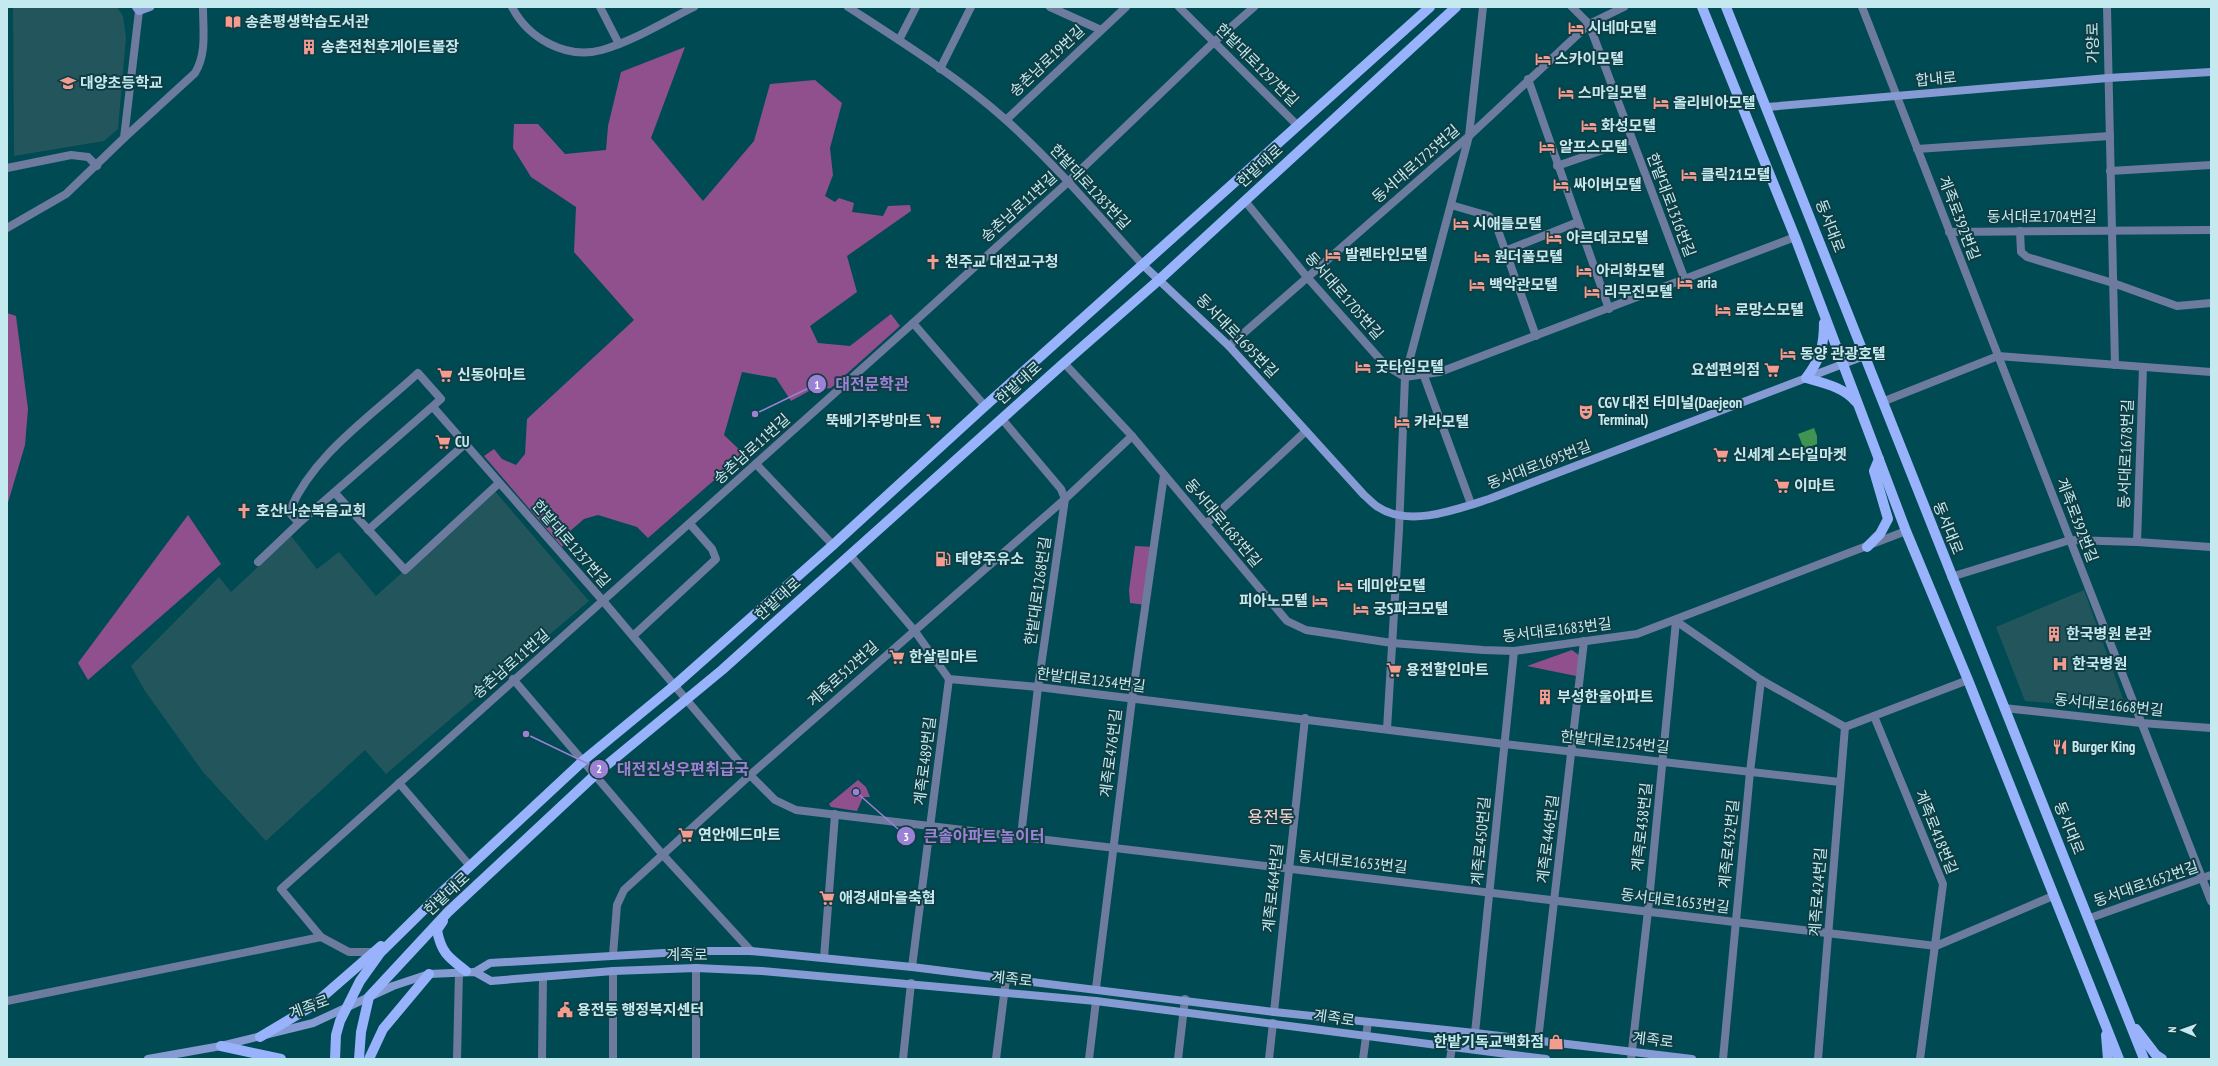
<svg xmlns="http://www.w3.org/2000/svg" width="2218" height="1066" viewBox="0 0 2218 1066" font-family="'PT Sans Narrow','Noto Sans KR',sans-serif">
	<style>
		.built { fill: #22555c }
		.green { fill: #8f508d }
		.water { fill: #3f9452 }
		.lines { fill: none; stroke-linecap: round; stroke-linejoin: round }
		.street { stroke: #6d7b9f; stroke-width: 8 }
		.secondary { stroke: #869bd4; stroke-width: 8 }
		.primary { stroke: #98b3fc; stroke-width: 10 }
		.labels { text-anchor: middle; stroke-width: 4; stroke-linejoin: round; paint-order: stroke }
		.poi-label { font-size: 15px; font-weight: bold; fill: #c4eaf0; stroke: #0f3d43; text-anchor: start }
		.street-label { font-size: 15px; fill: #c4eaf0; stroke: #0f3d43 }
		.quarter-label { font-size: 17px; fill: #f9d6d1; stroke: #0f3d43 }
		.leader { fill: none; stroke: #9c82d5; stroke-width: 1.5 }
		.callout-dot { fill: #9c82d5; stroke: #0f3d43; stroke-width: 1.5 }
		.mark-label { font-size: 12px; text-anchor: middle; font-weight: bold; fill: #fff }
		.callout-label { font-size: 16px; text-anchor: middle; font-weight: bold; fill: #9c82d5; stroke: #0f3d43; stroke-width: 4; stroke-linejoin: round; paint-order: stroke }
	</style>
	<rect width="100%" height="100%" fill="#004a53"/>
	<g class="built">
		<polygon points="13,7 117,7 123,16 126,37 118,129 104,141 14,156"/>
		<polygon points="494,490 589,601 386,774 365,750 266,841 203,772 145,691 131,666 219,577 231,592 291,536 317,569 339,552 376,596"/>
		<polygon points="2084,590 2127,710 2025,701 1996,627"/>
	</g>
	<g class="green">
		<polygon points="685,47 651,138 703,201 754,141 770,84 815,80 842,103 830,148 833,175 825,196 835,202 839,198 854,203 852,212 883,216 888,206 910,205 911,211 847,256 857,292 810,326 818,343 850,346 891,314 900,326 831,388 809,391 791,401 776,378 742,372 724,435 744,454 648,538 637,527 598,515 584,519 569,532 562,547 484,456 494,449 502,459 516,465 525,454 527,419 634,320 574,252 576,207 531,177 513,148 514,124 538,124 565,154 606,150 608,126 621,72"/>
		<polygon points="7,313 16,316 28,409 25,445 7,506"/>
		<polygon points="188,515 221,564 88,680 78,663"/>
		<polygon points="1135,546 1155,547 1146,605 1130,603 1129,590"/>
		<polygon points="1572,650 1580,656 1576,676 1527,666"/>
		<polygon points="858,780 866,787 870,797 863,797 857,811 831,807 829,804"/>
	</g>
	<polygon class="water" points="1814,428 1817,436 1817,444 1804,449 1798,434"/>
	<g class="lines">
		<g class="street">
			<path d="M512,7C528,38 566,60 602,50C634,41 665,21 694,7"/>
			<polyline points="600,7 619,44"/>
			<path d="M848,7C902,42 958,77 1006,120C1055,164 1099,216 1143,265"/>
			<polyline points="1050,7 1101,30"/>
			<polyline points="1179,7 1298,126"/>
			<polyline points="1572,7 1589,24 1685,280"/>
			<polyline points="1862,7 2211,901"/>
			<polyline points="2107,7 2115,365"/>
			<polyline points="899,40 916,7"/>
			<polyline points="940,69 971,7"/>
			<polyline points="1528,79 1609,309"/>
			<polyline points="1006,120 1126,7"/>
			<path d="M124,138L195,73C207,53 203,30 203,7"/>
			<polyline points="1917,149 2110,136"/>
			<polyline points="1557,166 1632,140"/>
			<polyline points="7,168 71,155 88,157 97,166"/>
			<polyline points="2110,171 2211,165"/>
			<polyline points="1245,201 1307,277 1385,365 1405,377"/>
			<polyline points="1451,205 1489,216 1495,222 1536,336"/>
			<polyline points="7,228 66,194 124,138 139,11"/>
			<polyline points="2020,231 2021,252 2027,257 2113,283 2177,306 2211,303"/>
			<polyline points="1949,232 2211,230"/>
			<polyline points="1505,251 1578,222"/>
			<polyline points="913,323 985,406"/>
			<polyline points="1229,346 1469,136 1589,24 1624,7"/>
			<polyline points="1064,363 1132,436 1287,621 1306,630 1392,643 1483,650 1514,651 1637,634 1906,531"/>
			<polyline points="1424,376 1471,504"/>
			<polyline points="1405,377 1440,372 1795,237"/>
			<polyline points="1882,402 1998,356 2211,372"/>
			<polyline points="433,407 604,602 750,775 775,800 796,810 1936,946 2053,896"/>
			<polyline points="1002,419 1061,489 1065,499 1038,687 1021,836"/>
			<polyline points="756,464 833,545"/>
			<polyline points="335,493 405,570 499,483"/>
			<polyline points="1206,524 1306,431"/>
			<polyline points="368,530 465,444"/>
			<polyline points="2137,542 2143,367"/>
			<polyline points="850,555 914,630 949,679 1038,687 1504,744 1840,782"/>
			<path d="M258,562L299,523L289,512C314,453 373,415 418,373L441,399L299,523"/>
			<polyline points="1951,577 2070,540 2137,542 2211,547"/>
			<polyline points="633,636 716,559 712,549 690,524"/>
			<polyline points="513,679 663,855 751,951"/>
			<polyline points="2004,708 2141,723 2211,728"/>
			<polyline points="1874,716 1943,884 1920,1059"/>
			<polyline points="1845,727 1968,680"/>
			<polyline points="1387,729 1399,530 1405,377 1469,136 1483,7"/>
			<polyline points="399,783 470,866"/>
			<polyline points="2090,918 2211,875"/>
			<polyline points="321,937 349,952 374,952"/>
			<polyline points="613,955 617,905 624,890 750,775 1065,499 1132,436"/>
			<polyline points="824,958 835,814"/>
			<polyline points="912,967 949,679"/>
			<polyline points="613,971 613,1059"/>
			<polyline points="1096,988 1132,699 1164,475"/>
			<polyline points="7,1001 321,937 281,889 913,323 1068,182 1214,42 1254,7"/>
			<polyline points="1274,1012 1305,718"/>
			<polyline points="1475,1033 1514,651"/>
			<polyline points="1538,1040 1584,641"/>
			<polyline points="457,1059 459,971"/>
			<polyline points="542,1059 543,977"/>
			<polyline points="696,1059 696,968"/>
			<polyline points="903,1059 911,983"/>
			<polyline points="996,1059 1006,979"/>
			<polyline points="1089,1059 1096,1001"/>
			<polyline points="1178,1059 1185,999"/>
			<polyline points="1269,1059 1273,1023"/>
			<polyline points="1363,1059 1368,1022"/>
			<polyline points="1450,1059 1452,1048"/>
			<polyline points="1631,1059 1648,911 1676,621 1761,680 1845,727"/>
			<polyline points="1723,1059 1750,772 1761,680"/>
			<polyline points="1818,1059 1845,727"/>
		</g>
		<g class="secondary">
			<polyline points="136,7 139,11 150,7"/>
			<polyline points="1767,107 2108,78 2211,72"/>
			<path d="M1143,265L1229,346L1364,495C1369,499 1373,504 1378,507C1409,528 1458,509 1489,499L1864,356"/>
			<polyline points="475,972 490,963 698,951 751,951 912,967 1274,1012 1475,1033 1692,1059"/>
			<polyline points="148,1059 221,1046 313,1023 393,986 429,974 475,972 491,981 613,971 696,968 762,971 1096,1001 1546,1059"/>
		</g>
		<g class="primary">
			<polyline points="1702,7 1795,237 1906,531 1968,680 2119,1059"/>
			<polyline points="1726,7 2144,1059"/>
			<path d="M1824,323C1824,346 1820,360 1806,378C1823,383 1844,387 1856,402"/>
			<polyline points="1867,547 1880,534 1888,519 1874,471 1879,459"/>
			<path d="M443,921L437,930C441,953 449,958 466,971"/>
			<polyline points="2136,1029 2156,1055 2162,1059"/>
			<polyline points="2106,1035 2108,1059"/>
			<polyline points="260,1037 312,1006 381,946"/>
			<polyline points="221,1046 281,1059"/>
			<polyline points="335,1059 336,1035 340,1021 360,981 380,953 440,894 584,760 675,685 833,545 985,406 1430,7"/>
			<polyline points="359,1059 361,1032 369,997 448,912 596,774 722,670 1064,363 1160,279 1456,7"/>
			<polyline points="369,1059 383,1029 429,974"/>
		</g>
	</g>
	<defs>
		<symbol id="library-bare" viewBox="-9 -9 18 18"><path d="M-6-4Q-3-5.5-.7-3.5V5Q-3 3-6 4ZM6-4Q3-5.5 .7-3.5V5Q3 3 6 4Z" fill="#f59c90" stroke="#0f3d43" stroke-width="2.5" paint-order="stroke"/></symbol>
		<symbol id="hotel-bare" viewBox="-9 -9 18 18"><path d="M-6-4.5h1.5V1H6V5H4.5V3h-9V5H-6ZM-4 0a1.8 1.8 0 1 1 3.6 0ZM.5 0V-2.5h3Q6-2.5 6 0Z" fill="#f59c90" stroke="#0f3d43" stroke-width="2.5" paint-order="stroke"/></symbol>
		<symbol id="building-bare" viewBox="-9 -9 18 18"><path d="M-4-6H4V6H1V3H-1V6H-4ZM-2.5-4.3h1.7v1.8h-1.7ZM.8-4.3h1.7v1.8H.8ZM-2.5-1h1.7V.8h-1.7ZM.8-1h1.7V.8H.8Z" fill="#f59c90" stroke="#0f3d43" stroke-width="2.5" paint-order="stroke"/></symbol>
		<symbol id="school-bare" viewBox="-9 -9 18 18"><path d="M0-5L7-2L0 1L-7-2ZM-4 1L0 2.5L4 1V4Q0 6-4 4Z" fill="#f59c90" stroke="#0f3d43" stroke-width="2.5" paint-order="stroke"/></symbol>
		<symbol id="church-bare" viewBox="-9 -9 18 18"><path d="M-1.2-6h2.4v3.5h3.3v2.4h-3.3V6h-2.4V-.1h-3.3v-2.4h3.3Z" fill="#f59c90" stroke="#0f3d43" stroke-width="2.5" paint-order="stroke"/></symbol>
		<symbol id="supermarket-bare" viewBox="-9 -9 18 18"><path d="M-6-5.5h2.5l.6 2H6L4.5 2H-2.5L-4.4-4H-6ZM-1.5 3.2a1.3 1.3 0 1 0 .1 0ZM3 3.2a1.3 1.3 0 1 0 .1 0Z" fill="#f59c90" stroke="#0f3d43" stroke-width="2.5" paint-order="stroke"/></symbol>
		<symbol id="theatre-bare" viewBox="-9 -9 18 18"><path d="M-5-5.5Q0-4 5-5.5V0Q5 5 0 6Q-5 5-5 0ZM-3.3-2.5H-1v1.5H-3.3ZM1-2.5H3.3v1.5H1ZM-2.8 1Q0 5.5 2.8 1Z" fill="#f59c90" stroke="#0f3d43" stroke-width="2.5" paint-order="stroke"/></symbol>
		<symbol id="fuel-bare" viewBox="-9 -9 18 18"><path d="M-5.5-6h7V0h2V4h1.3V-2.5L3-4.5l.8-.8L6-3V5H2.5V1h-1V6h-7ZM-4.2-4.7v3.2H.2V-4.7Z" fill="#f59c90" stroke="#0f3d43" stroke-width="2.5" paint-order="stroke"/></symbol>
		<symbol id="hospital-bare" viewBox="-9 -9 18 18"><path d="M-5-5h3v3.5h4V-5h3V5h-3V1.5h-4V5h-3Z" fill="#f59c90" stroke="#0f3d43" stroke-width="2.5" paint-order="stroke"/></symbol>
		<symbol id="restaurant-bare" viewBox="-9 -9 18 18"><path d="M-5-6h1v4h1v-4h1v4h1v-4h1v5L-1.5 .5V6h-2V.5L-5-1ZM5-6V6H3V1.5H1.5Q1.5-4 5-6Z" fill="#f59c90" stroke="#0f3d43" stroke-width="2.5" paint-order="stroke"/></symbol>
		<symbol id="civic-bare" viewBox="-9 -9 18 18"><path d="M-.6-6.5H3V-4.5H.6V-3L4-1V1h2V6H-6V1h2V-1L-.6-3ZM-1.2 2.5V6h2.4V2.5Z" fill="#f59c90" stroke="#0f3d43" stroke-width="2.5" paint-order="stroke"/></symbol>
		<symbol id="shop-bare" viewBox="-9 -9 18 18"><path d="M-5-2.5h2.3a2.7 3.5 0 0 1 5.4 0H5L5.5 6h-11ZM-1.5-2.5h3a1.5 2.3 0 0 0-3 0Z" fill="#f59c90" stroke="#0f3d43" stroke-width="2.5" paint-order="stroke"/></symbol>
	</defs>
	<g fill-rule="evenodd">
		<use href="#library-bare" x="222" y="11" width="22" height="22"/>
		<use href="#hotel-bare" x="1565" y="17" width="22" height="22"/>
		<use href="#building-bare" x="298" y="36" width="22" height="22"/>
		<use href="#hotel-bare" x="1532" y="48" width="22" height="22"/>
		<use href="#school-bare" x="57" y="72" width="22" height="22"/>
		<use href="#hotel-bare" x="1555" y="82" width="22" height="22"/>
		<use href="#hotel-bare" x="1650" y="92" width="22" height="22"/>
		<use href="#hotel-bare" x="1578" y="115" width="22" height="22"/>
		<use href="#hotel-bare" x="1536" y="136" width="22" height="22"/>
		<use href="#hotel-bare" x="1678" y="164" width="22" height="22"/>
		<use href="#hotel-bare" x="1550" y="174" width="22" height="22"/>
		<use href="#hotel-bare" x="1450" y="213" width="22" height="22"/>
		<use href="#hotel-bare" x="1543" y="227" width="22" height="22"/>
		<use href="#hotel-bare" x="1322" y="244" width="22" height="22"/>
		<use href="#hotel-bare" x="1471" y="246" width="22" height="22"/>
		<use href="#church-bare" x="922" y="251" width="22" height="22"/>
		<use href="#hotel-bare" x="1573" y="260" width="22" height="22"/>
		<use href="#hotel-bare" x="1674" y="272" width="22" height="22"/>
		<use href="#hotel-bare" x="1466" y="274" width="22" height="22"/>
		<use href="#hotel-bare" x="1581" y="281" width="22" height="22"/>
		<use href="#hotel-bare" x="1712" y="299" width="22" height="22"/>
		<use href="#hotel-bare" x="1777" y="343" width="22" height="22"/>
		<use href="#hotel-bare" x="1352" y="356" width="22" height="22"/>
		<use href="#supermarket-bare" x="1761" y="359" width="22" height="22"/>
		<use href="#supermarket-bare" x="434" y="364" width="22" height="22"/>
		<use href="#theatre-bare" x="1575" y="401" width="22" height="22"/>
		<use href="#supermarket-bare" x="923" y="410" width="22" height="22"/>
		<use href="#hotel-bare" x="1391" y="411" width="22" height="22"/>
		<use href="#supermarket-bare" x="432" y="431" width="22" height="22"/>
		<use href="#supermarket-bare" x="1710" y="444" width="22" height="22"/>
		<use href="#supermarket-bare" x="1771" y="475" width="22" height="22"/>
		<use href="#church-bare" x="233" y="500" width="22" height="22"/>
		<use href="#fuel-bare" x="932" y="548" width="22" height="22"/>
		<use href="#hotel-bare" x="1334" y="575" width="22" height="22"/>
		<use href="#hotel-bare" x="1309" y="590" width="22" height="22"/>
		<use href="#hotel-bare" x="1350" y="598" width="22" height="22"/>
		<use href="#building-bare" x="2043" y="623" width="22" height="22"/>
		<use href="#supermarket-bare" x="886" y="646" width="22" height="22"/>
		<use href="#hospital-bare" x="2049" y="653" width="22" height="22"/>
		<use href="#supermarket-bare" x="1383" y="659" width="22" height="22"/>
		<use href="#building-bare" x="1534" y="686" width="22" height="22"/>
		<use href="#restaurant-bare" x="2049" y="736" width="22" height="22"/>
		<use href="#supermarket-bare" x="675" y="824" width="22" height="22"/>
		<use href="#supermarket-bare" x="816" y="887" width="22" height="22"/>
		<use href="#civic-bare" x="554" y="999" width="22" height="22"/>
		<use href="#shop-bare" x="1545" y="1031" width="22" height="22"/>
	</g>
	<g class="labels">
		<g class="poi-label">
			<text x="245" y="27">송촌평생학습도서관</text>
			<text x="1588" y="33">시네마모텔</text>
			<text x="321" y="52">송촌전천후게이트볼장</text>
			<text x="1555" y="64">스카이모텔</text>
			<text x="80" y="88">대양초등학교</text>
			<text x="1578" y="98">스마일모텔</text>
			<text x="1673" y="108">올리비아모텔</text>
			<text x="1601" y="131">화성모텔</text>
			<text x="1559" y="152">알프스모텔</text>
			<text x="1701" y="180">클릭21모텔</text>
			<text x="1573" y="190">싸이버모텔</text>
			<text x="1473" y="229">시애틀모텔</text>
			<text x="1566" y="243">아르데코모텔</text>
			<text x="1345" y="260">발렌타인모텔</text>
			<text x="1494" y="262">원더풀모텔</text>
			<text x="945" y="267">천주교 대전교구청</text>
			<text x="1596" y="276">아리화모텔</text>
			<text x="1697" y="288">aria</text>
			<text x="1489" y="290">백악관모텔</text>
			<text x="1604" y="297">리무진모텔</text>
			<text x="1735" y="315">로망스모텔</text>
			<text x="1800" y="359">동양 관광호텔</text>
			<text x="1375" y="372">굿타임모텔</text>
			<text x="1760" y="375" text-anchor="end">요셉편의점</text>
			<text x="457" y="380">신동아마트</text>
			<text x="1598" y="408">CGV 대전 터미널(Daejeon<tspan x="1598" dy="17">Terminal)</tspan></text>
			<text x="922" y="426" text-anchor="end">뚝배기주방마트</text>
			<text x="1414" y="427">카라모텔</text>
			<text x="455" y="447">CU</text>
			<text x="1733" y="460">신세계 스타일마켓</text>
			<text x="1794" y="491">이마트</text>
			<text x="256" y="516">호산나순복음교회</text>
			<text x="955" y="564">태양주유소</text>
			<text x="1357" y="591">데미안모텔</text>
			<text x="1308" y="606" text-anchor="end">피아노모텔</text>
			<text x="1373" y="614">궁S파크모텔</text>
			<text x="2066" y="639">한국병원 본관</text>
			<text x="909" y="662">한살림마트</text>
			<text x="2072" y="669">한국병원</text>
			<text x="1406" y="675">용전할인마트</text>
			<text x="1557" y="702">부성한울아파트</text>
			<text x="2072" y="752">Burger King</text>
			<text x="698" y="840">연안에드마트</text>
			<text x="839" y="903">애경새마을축협</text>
			<text x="577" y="1015">용전동 행정복지센터</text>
			<text x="1544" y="1047" text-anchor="end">한밭기독교백화점</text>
		</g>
		<g class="street-label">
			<text transform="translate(2093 43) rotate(-91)" y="5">가양로</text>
			<text transform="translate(1047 61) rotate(-43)" y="5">송촌남로19번길</text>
			<text transform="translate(1257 65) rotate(45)" y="5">한밭대로1297번길</text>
			<text transform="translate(1936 79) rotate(-5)" y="5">합내로</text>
			<text transform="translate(1416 164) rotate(-41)" y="5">동서대로1725번길</text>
			<text transform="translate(1260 166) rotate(-42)" y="5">한밭대로</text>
			<text transform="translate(1090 187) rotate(47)" y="5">한밭대로1283번길</text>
			<text transform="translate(1671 205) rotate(69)" y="5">한밭대로1316번길</text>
			<text transform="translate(1019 207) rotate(-42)" y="5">송촌남로11번길</text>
			<text x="2042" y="222">동서대로1704번길</text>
			<text transform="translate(1959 218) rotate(69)" y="5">계족로392번길</text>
			<text transform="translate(1830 226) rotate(69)" y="5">동서대로</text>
			<text transform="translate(1344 296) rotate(49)" y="5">동서대로1705번길</text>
			<text transform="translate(1237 336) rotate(46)" y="5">동서대로1695번길</text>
			<text transform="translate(1019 383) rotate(-42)" y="5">한밭대로</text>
			<text transform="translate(752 449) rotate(-42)" y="5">송촌남로11번길</text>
			<text transform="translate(2126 454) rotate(-88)" y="5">동서대로1678번길</text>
			<text transform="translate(1539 465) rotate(-21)" y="5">동서대로1695번길</text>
			<text transform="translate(2077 520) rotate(69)" y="5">계족로392번길</text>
			<text transform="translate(1223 523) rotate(50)" y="5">동서대로1683번길</text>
			<text transform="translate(1948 528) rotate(68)" y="5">동서대로</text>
			<text transform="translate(571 544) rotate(49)" y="5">한밭대로1237번길</text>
			<text transform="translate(1038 591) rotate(-82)" y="5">한밭대로1268번길</text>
			<text transform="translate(778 599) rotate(-42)" y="5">한밭대로</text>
			<text transform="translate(1557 630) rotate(-7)" y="5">동서대로1683번길</text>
			<text transform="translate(511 664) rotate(-41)" y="5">송촌남로11번길</text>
			<text transform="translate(843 674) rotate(-42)" y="5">계족로512번길</text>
			<text transform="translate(1091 680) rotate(7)" y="5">한밭대로1254번길</text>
			<text transform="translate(2109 705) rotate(6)" y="5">동서대로1668번길</text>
			<text transform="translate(1615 742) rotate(6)" y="5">한밭대로1254번길</text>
			<text transform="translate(1111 753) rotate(-83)" y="5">계족로476번길</text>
			<text transform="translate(925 761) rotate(-83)" y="5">계족로489번길</text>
			<text transform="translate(1642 827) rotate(-84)" y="5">계족로438번길</text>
			<text transform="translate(2069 828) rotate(68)" y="5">동서대로</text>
			<text transform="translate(1936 832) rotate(68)" y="5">계족로418번길</text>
			<text transform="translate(1548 839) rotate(-83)" y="5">계족로446번길</text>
			<text transform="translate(1481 841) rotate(-85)" y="5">계족로450번길</text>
			<text transform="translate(1729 844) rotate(-84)" y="5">계족로432번길</text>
			<text transform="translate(1353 862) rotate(6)" y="5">동서대로1653번길</text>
			<text transform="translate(2146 884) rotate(-19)" y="5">동서대로1652번길</text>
			<text transform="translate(1273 888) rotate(-84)" y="5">계족로464번길</text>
			<text transform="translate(1818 892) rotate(-86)" y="5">계족로424번길</text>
			<text transform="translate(447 894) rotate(-43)" y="5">한밭대로</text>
			<text transform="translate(1675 901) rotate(7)" y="5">동서대로1653번길</text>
			<text x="687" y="960">계족로</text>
			<text transform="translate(1012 979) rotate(6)" y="5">계족로</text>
			<text transform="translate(309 1007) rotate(-20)" y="5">계족로</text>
			<text transform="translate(1334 1018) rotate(8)" y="5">계족로</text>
			<text transform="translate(1653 1040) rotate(7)" y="5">계족로</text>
		</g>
		<g class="quarter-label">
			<text x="1271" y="823">용전동</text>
		</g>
	</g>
	<path class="leader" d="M755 414L817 384M526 734L599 769M856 792L906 836"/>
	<g class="callout-dot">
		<circle cx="755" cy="414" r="4"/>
		<circle cx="526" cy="734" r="4"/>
		<circle cx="856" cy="792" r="4"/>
		<circle cx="817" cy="384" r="10"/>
		<circle cx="599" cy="769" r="10"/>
		<circle cx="906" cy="836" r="10"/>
	</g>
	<g class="mark-label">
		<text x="817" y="389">1</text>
		<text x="599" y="773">2</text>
		<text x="906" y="841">3</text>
	</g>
	<g class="callout-label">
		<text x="872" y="390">대전문학관</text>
		<text x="683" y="775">대전진성우편취급국</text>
		<text x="984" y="842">큰솔아파트 놀이터</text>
	</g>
	<rect width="2218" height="1066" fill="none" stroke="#c4eaf0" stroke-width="16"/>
	<g transform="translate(2182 1030) rotate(272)" stroke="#0f3d43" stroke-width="3" paint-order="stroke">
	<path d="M0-3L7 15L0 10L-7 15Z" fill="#c4eaf0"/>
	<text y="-6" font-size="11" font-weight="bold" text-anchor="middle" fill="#c4eaf0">N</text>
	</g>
</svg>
